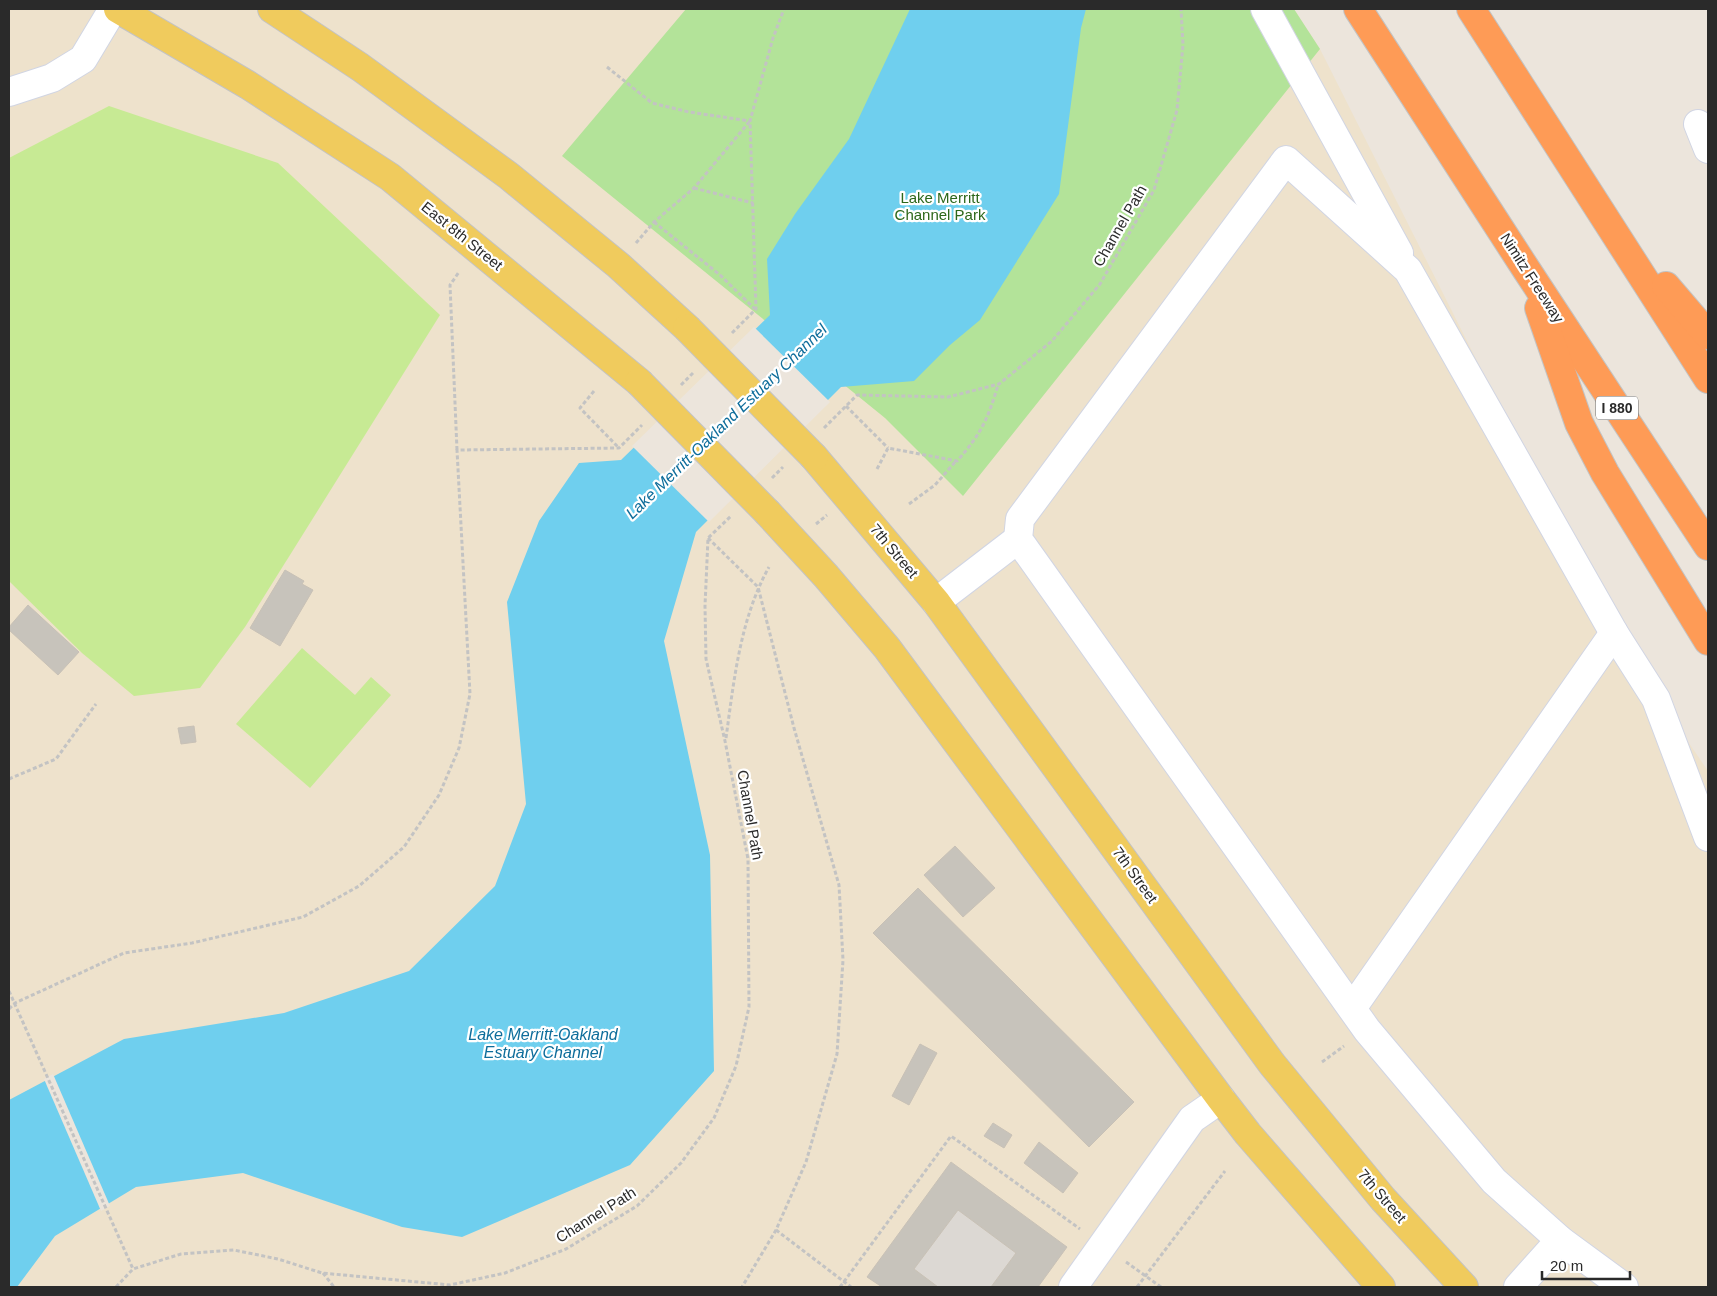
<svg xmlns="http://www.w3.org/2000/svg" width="1717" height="1296" viewBox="0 0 1717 1296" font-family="Arial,sans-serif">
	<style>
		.education { fill: #eee2cc }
		.green { fill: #b3e399 }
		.pitch { fill: #c7ea94 }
		.plaza { fill: #dcd8d3 }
		.water { fill: #6fcfee }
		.pier { fill: #ece5dc }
		.building { fill: #c7c3bb; stroke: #c8c1b6 }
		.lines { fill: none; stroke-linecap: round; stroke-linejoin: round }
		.minor-casing { stroke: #d1d5e3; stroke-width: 30 }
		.major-casing { stroke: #c3c3c3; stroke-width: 30 }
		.highway-casing { stroke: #c3c3c3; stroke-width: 30 }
		.path { stroke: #c3c3c3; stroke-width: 3; stroke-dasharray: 4 2.5; stroke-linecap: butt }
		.minor { stroke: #fff; stroke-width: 28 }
		.major { stroke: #f0cb5d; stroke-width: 28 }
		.highway { stroke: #fe9b56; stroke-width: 28 }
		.major-bridge-casing { stroke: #c3c3c3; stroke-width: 30; stroke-linecap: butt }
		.major-bridge { stroke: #f0cb5d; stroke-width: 28 }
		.labels { text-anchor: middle; stroke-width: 4.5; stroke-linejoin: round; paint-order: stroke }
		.shield { fill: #fff; stroke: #6a6a6a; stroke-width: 1 }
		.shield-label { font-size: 14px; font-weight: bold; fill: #2a2a2a }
		.park-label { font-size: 15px; fill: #2c671a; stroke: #fff }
		.street-label { font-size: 15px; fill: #2a2a2a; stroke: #fff }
		.water-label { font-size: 16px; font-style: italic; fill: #0e6d9b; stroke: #fff }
	</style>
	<rect width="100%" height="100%" fill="#ece5dc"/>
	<polygon class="education" points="9,9 1294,9 1320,49 1614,633 1708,771 1708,1287 9,1287"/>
	<polygon class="green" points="686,9 1294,9 1320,49 963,496 885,418 562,156"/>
	<g class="pitch">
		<polygon points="109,106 278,163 440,315 245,627 200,688 134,696 82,653 9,581 9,158"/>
		<polygon points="302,648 355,695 371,677 391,695 310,788 236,724"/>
	</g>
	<polygon class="plaza" points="958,1210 1016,1253 991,1287 938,1287 914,1269"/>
	<polygon class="water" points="910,9 1086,9 1081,28 1059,194 980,320 950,345 914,381 841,387 696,532 664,641 710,855 714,1071 630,1165 462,1237 402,1227 243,1173 136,1187 55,1236 17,1287 9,1287 9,1100 124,1039 284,1013 409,971 495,886 526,804 507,602 539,521 579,463 621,460 770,315 767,259 795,214 849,139"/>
	<g class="pier">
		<polygon points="754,327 830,402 709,522 632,446"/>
		<polygon points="53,1074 110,1206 101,1211 44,1079"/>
	</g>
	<g class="building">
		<polygon points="285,570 304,581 302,584 313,590 280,646 250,628"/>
		<polygon points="28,605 79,652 58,675 9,630 9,627"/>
		<polygon points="194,726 196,742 181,744 178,728"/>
		<polygon points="955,846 995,888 963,917 924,875"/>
		<polygon points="918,888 1134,1102 1089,1147 873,933"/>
		<polygon points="920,1044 937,1053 909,1105 892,1096"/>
		<polygon points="993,1123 1012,1135 1004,1148 984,1136"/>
		<polygon points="1039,1142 1078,1173 1063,1193 1024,1163"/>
		<polygon points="951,1162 1067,1247 1038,1287 991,1287 1016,1253 958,1210 914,1269 938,1287 882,1287 867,1277"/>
	</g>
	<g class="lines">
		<defs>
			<g id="minor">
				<polyline points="1265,9 1399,253"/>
				<polyline points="9,92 52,78 83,59 113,9"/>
				<polyline points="1698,124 1708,149"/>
				<polyline points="936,602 1018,539"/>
				<polyline points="1353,1007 1614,633"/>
				<polyline points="1073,1287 1192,1119 1221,1099"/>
				<polyline points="1518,1287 1560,1240"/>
				<polyline points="1624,1287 1560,1240 1494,1181 1367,1030 1018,539 1020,519 1286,160 1408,270 1614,633 1656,699 1708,837"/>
			</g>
			<g id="major">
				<polyline points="118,9 248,85 390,177 639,382"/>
				<polyline points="272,9 360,67 509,176 618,265 687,328"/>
				<polyline points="814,457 936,602 1272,1064 1383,1199 1464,1287"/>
				<polyline points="768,513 826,576 887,648 1221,1099 1248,1134 1381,1287"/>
			</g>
			<g id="highway">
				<polyline points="1358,9 1526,269 1708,546"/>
				<polyline points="1471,9 1708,379"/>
				<polyline points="1666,286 1708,335"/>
				<polyline points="1539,308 1579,423 1605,473 1708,641"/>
			</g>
		</defs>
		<use href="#minor" class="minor-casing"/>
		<use href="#major" class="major-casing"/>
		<use href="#highway" class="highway-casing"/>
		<g class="path">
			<polyline points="607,67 652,103 689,112 750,121"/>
			<polyline points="694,188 753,203"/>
			<polyline points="654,222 720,275 755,309"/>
			<polyline points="636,243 654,222 694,188 750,121"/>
			<polyline points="732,333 756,309 750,121 773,38 784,9"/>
			<polyline points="681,385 693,373"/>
			<polyline points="594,391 580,408 618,447"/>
			<polyline points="846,406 888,448"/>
			<polyline points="824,428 857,395 948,397 999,384 1052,341 1100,284 1154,190 1177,110 1183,45 1181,9"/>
			<polyline points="457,450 450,285 459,272"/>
			<path d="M877,469L888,448L957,461C981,434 988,419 998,385"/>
			<polyline points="772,478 783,467"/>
			<polyline points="909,504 935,485 956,461"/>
			<polyline points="816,524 827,515"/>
			<polyline points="708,538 758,587 794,728 839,885 843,960 837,1054 806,1162 776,1230 742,1287"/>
			<path d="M726,738C734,680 740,619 769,567"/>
			<polyline points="9,779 56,759 96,704"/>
			<polyline points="9,991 133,1269"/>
			<polyline points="9,1009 15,1003 124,953 192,943 303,917 359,886 404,847 439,795 459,748 470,694 457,450 619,448 642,425"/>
			<polyline points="1322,1062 1344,1046"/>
			<polyline points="776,1230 851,1287"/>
			<polyline points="1126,1262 1161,1287"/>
			<polyline points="323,1273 334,1287"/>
			<polyline points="116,1287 133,1269 181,1254 234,1250 278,1259 322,1273 450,1285 505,1273 566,1249 637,1206 681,1163 714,1118 736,1066 749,1007 748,859 725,741 706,659 705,606 708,538 731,516"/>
			<polyline points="840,1287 951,1136 1080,1229"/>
			<polyline points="1137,1287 1225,1171"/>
		</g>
		<use href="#minor" class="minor"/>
		<use href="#major" class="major"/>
		<use href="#highway" class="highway"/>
		<defs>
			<g id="major-bridge">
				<polyline points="687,328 814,457"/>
				<polyline points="639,382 768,513"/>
			</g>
		</defs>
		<use href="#major-bridge" class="major-bridge-casing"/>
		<use href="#major-bridge" class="major-bridge"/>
	</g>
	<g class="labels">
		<rect class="shield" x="1596" y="396.5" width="42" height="23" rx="4"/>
		<g class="shield-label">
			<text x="1617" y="413">I 880</text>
		</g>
		<g class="park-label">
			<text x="940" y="203">Lake Merritt<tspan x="940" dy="17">Channel Park</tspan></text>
		</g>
		<g class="street-label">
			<text transform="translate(1120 226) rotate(-60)" y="5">Channel Path</text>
			<text transform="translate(462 236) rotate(39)" y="5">East 8th Street</text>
			<text transform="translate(1532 278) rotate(57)" y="5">Nimitz Freeway</text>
			<text transform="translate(894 551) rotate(50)" y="5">7th Street</text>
			<text transform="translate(750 815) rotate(80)" y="5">Channel Path</text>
			<text transform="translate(1135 875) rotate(54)" y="5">7th Street</text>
			<text transform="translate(1382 1196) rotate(49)" y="5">7th Street</text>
			<text transform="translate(596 1215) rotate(-32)" y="5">Channel Path</text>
		</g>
		<g class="water-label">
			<text transform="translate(726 421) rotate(-44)" y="6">Lake Merritt-Oakland Estuary Channel</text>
			<text x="543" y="1040">Lake Merritt-Oakland<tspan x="543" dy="18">Estuary Channel</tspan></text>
		</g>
	</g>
	<rect width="1717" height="1296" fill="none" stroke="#2a2a2a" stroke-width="20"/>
	<path d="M1542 1271v8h88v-8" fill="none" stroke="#2a2a2a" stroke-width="2.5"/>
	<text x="1550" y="1271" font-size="15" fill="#2a2a2a" stroke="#ffffff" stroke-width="4" paint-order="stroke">20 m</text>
</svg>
